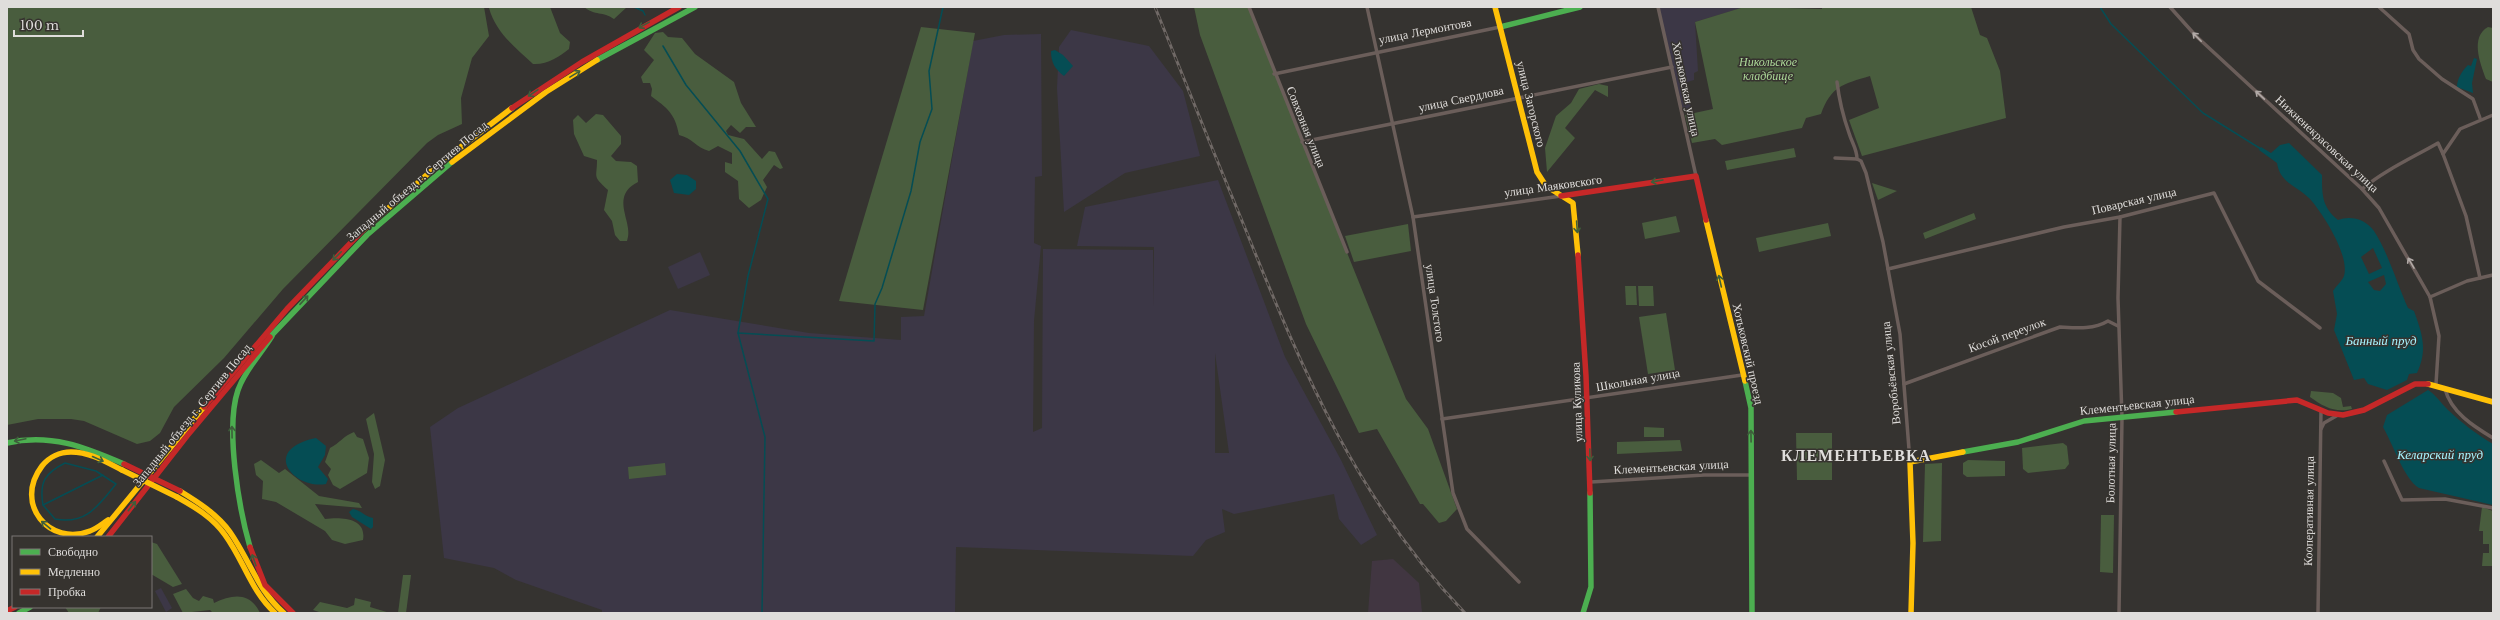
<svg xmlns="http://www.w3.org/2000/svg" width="2500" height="620" viewBox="0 0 2500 620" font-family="'Libre Baskerville',serif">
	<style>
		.commercial { fill: #413641 }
		.industrial { fill: #3c3746; fill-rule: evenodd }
		.green { fill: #495d3e }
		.water { fill: #054d54; fill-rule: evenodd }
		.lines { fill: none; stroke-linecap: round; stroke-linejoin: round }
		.stream { stroke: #054d54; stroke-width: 1.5 }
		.street { stroke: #6b5e5a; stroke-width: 3.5 }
		.fast { stroke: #4caf50; stroke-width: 5.5 }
		.slow { stroke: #ffc107; stroke-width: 5.5 }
		.jam { stroke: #c62828; stroke-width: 5.5 }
		.rail-casing { stroke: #706966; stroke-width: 3 }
		.rail { stroke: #36332f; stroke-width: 1.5; stroke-dasharray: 4.5; stroke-linecap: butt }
		.slow-bridge { stroke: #ffc107; stroke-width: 5.5 }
		.jam-bridge { stroke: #c62828; stroke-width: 5.5 }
		.oneway { stroke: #3e5e3b }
		.oneway2 { stroke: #b1aaa7 }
		.labels { text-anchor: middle; stroke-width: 3; stroke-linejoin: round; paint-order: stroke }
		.street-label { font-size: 12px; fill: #dfdddb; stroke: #36332f }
		.park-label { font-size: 12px; font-style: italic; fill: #add999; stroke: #36332f }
		.water-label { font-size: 13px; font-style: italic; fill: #a5f4ff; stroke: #36332f }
		.district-label { font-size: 16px; font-weight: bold; letter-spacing: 1px; fill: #dfdddb; stroke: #36332f }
	</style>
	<rect width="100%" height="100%" fill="#353330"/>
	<polygon class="commercial" points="1393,559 1419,583 1422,612 1368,613 1372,561"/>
	<g class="industrial">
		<polygon points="1659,7 1745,7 1695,22 1698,71 1694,73 1694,80 1687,82 1691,108 1683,110"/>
		<polygon points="1071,30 1149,46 1183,91 1200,156 1125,173 1064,212 1057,88 1059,47"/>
		<path d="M1041,34L1042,176L1035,177L1034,243L1041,246L1034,321L1033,432L1042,428L1043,249L1153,250L1154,307V247L1077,246L1085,207L1218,180L1285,357L1341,460L1377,535L1361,545L1339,519L1334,494L1234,514L1222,509L1225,532L1206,540L1193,556L956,547L955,613H602V610L516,580L494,568L444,558L430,427L458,408L670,310L809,333L901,340V317L924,316L973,41L1004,35ZM1215,353L1229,453H1215Z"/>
		<polygon points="700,252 710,275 678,289 668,267"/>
		<polygon points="161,588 172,608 166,612 155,591"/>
	</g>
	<g class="green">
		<polygon points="7,7 484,7 489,36 472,58 461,98 462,124 438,135 427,143 283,289 224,358 174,407 160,433 150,441 137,444 84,421 71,419 38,419 7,425"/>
		<path d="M550,7L560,33L570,42L569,49C559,57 547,65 533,64C515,47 496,33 489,8Z"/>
		<path d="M584,7H627L614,19C603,11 595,16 584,7Z"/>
		<polygon points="1194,7 1248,7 1406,399 1428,429 1457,509 1446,521 1439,523 1423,504 1420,504 1377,429 1359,433 1306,324 1200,35"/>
		<path d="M1744,7L1822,9V7H1971L1980,35L1987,38L2000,71L2006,118L1862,156L1849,120L1879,108L1870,76C1843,84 1831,86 1821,114L1806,118L1802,128L1722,145L1715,139L1692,143L1685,115L1713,109L1695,22Z"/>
		<polygon points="921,27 975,33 923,310 839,301"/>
		<path d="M2488,27L2493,28V82L2486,79C2480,63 2470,37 2488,27Z"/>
		<path d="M663,32L668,37L682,38L695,54L734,82L741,103L756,127H746L740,133L731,125L726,131L728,135L744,139L762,159L769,151L775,152L783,168L780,169L774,165L763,180L767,187L761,200L749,208L739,199L738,181L725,172V162L732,164V153L718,146L709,151C697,148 692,138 679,135C675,113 667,108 651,96L652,89L650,83H643L641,77L654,60L644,50L655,33Z"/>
		<polygon points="1599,84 1608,86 1608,97 1595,90 1565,128 1575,138 1547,172 1545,148 1556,116 1571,103 1579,89"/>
		<path d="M596,114L603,115L621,136V144L611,156L616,161L631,162L637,166L638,182C608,197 635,223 627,241H620L615,235L612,221L604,210L608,190C592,175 597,179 597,160L584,156L574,134L573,120L578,115L586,123Z"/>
		<polygon points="1794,148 1796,157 1727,170 1725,161"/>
		<polygon points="1872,183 1897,191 1878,200"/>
		<polygon points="1974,213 1976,219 1925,239 1923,233"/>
		<polygon points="1676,216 1680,232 1645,239 1642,223"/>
		<polygon points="1828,223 1831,236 1759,252 1756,238"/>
		<polygon points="1408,224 1411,251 1354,262 1345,236"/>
		<polygon points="1625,286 1636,286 1637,305 1626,305"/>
		<polygon points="1638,286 1653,286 1654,306 1639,306"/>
		<polygon points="1666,313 1675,370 1648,374 1639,317"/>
		<path d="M2311,391L2333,393L2341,398L2343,407L2351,406L2352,409C2335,413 2324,407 2310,397Z"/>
		<polygon points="374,413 385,460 380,486 375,489 372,482 374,454 366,419"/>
		<polygon points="1644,427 1664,428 1664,437 1644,437"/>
		<path d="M354,432L357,437L363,439L369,458L367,473L340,489L333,485L328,475L331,469L325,462L330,448C340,443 343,436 354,432Z"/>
		<polygon points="1796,433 1832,433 1832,480 1797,480"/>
		<polygon points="1680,440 1682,451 1617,454 1617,442"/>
		<polygon points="2063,443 2067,446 2069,464 2065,469 2028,473 2023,469 2022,448"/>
		<path d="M261,460L279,473L285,469L319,496L359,503L362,508L315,504L325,519C340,517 367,517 363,540L345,544L332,540L325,531L276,502L262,499L263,481L256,475L254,464Z"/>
		<polygon points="1968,460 2005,461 2005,476 1967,477 1963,474 1963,463"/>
		<polygon points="665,463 666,475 629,479 628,467"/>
		<polygon points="1942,463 1941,541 1923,542 1925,464"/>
		<polygon points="2482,507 2493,511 2493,566 2482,566 2483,553 2489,553 2489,544 2483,544 2483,531 2479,531"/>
		<polygon points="2101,515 2114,515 2113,573 2100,572"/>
		<polygon points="151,542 157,544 182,584 173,587 151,574"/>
		<polygon points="403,575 411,575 406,613 398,613"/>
		<path d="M186,589L193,598L199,601L203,596L213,599L214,603C233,594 250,592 260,613H213L210,610L183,613L173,594Z"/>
		<polygon points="355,598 371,602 370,607 390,613 322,613 313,610 320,602 347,608 354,605"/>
		<polygon points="65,607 101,607 98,613 69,613"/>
	</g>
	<g class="water">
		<path d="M1055,50L1063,55L1073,66L1064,76C1055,69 1051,63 1051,51Z"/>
		<path d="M2474,58L2477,59L2472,83L2473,93L2457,87C2457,79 2462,71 2468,65L2471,66Z"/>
		<path d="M2289,143L2322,175C2322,195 2322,207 2338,220C2350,215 2366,219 2374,231C2387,250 2398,286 2408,308L2414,311C2422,333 2428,350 2417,373L2409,374L2407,380L2387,390L2368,384L2364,378L2354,380L2334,330L2337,314L2333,291C2336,286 2342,281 2344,276C2350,255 2322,212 2309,198C2296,185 2280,183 2277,163L2259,150L2261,147L2271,153L2280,145ZM2373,248L2382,268L2369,274L2361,257ZM2384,275L2386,284L2380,291L2374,290L2368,282Z"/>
		<polygon points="677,174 687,175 696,181 696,189 689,195 674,193 670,180"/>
		<path d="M2428,390C2436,395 2441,403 2448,410C2462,423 2476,434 2493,444V505L2419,488C2404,479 2393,444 2383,427L2387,415Z"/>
		<path d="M316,438L326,446L325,455L318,467L328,479L326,484C295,490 259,450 316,438Z"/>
		<path d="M353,509C361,510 365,517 373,518V527L371,529L352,517L349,512Z"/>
	</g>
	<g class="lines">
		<g class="stream">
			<polyline points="634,7 643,11 645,15"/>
			<polyline points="2100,7 2111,24 2203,113 2261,149"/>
			<polyline points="663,46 686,85 740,151 768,199 748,276 738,333 765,437 762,613"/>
			<polyline points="738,333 874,341 875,304 882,288 911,191 920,142 932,109 929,71 943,7"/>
			<path d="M65,463L96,471L116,484C98,506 86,525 55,519L43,505C39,482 45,473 65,463Z"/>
			<polyline points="43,505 103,475"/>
		</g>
		<g class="street">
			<polyline points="1249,7 1347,252"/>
			<polyline points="1367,7 1413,217 1453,493 1467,529 1519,582"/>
			<polyline points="1658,7 1696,176"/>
			<polyline points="2170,7 2196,36 2362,189 2379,208 2430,297 2439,336 2436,384"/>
			<polyline points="2379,7 2409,34 2413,50 2419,59 2442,79 2473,99 2480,118"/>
			<polyline points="1274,74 1500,27"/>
			<path d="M1837,82C1839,99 1843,116 1849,133C1852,143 1857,149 1857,159"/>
			<polyline points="1302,142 1672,67"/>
			<polyline points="2443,154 2466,216 2480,278"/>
			<polyline points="1835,158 1857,159 1861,161 1866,173 1883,242 1900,334 1910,462"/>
			<path d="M2362,189C2385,170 2412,158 2438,143L2443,154L2460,129L2493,115"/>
			<polyline points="1413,217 1561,196"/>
			<polyline points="1888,269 2064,227 2120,217 2214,193 2258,281 2320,328"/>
			<polyline points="2430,297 2467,281 2493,275"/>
			<path d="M1904,384L2060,327C2076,328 2093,330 2108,321L2118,326"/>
			<path d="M2445,389C2451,412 2473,426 2493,438"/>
			<polyline points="1442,419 1742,375"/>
			<polyline points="2321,429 2324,423 2338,415"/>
			<polyline points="2384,461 2402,500 2445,499 2493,508"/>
			<polyline points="1591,482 1704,475 1752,475"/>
			<polyline points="2119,613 2122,418 2118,298 2120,217"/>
			<polyline points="2318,613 2321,410"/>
		</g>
		<g class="fast">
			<polyline points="1500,27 1580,7"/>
			<polyline points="597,60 695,7"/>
			<polyline points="270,337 367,235 452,162"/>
			<polyline points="1745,381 1751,408 1752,613"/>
			<path d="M7,443C50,433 85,447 124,464"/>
			<polyline points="1963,452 2018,442 2084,421 2176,412"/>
			<path d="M250,547C239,509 225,428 238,390C245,370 261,354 272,336"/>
			<polyline points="19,613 30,607"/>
			<polyline points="1583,613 1591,587 1590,493"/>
		</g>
		<g class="slow">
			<polyline points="1495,7 1537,172 1546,186 1573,203 1578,255"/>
			<polyline points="452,162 546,92 597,60"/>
			<polyline points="1706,220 1745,381"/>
			<polyline points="363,230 445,159 512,108"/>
			<polyline points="2428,384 2493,402"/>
			<path d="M180,491C198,502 217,514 230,532C249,559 258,591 284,613"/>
			<path d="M177,497C195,507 213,518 225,535C244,561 251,591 275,613"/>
			<path d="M108,520C102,524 96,529 90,531C50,547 13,504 42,466C49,457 60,452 71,452C90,452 106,462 122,470"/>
			<polyline points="97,537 204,407"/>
			<polyline points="1911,613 1913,543 1910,462 1963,452"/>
		</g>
		<g class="jam">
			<polyline points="512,108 582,62 679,7"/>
			<polyline points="1561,196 1696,176 1706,220"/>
			<polyline points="1578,255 1586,376 1590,493"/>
			<polyline points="204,407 287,309 363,230"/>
			<polyline points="2176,412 2297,400 2328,413 2343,415 2364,410 2415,384 2428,384"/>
			<polyline points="108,537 187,436 270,337"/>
			<polyline points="250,547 265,585 293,613"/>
			<polyline points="7,611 15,607"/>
		</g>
		<defs>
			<path id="rail" d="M1155,7C1185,82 1216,158 1247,233C1303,372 1359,503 1465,613"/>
		</defs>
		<use href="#rail" class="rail-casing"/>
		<use href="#rail" class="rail"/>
		<polyline class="slow-bridge" points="122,470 177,497"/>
		<polyline class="jam-bridge" points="124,464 180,491"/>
	</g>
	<defs><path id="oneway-shaft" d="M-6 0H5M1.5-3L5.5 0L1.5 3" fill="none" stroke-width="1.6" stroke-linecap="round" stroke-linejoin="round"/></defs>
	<g class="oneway">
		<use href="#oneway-shaft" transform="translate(644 25) rotate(151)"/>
		<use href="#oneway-shaft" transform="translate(575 74) rotate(-31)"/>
		<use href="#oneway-shaft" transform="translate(533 93) rotate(146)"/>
		<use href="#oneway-shaft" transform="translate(1657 181) rotate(170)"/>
		<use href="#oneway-shaft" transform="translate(1577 227) rotate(86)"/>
		<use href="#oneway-shaft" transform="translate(337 256) rotate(135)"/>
		<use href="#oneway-shaft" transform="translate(1720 281) rotate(-103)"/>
		<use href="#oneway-shaft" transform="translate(304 300) rotate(-47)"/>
		<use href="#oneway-shaft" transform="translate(232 432) rotate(-91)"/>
		<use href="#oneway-shaft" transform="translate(1751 436) rotate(-91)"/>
		<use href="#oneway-shaft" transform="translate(20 440) rotate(168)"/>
		<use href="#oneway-shaft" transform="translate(1590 455) rotate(88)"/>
		<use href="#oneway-shaft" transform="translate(98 459) rotate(24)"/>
		<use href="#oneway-shaft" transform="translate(132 506) rotate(-52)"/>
		<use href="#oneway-shaft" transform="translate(46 525) rotate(-140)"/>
		<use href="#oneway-shaft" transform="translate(254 560) rotate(-109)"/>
	</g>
	<g class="oneway2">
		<use href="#oneway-shaft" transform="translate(2197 37) rotate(-135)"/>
		<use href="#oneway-shaft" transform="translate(2260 95) rotate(-137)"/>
		<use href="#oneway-shaft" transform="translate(2411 263) rotate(-120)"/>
	</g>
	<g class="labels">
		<g class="street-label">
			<text transform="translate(1425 31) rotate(-11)" y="4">улица Лермонтова</text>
			<text transform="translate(1686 89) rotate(78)" y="4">Хотьковская улица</text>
			<text transform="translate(1461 99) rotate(-12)" y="4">улица Свердлова</text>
			<text transform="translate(1531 104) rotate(76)" y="4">улица Загорского</text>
			<text transform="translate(1306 127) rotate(68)" y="4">Совхозная улица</text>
			<text transform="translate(2327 144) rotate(43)" y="4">Нижненекрасовская улица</text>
			<text transform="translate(417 181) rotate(-40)" y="4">Западный объезд г. Сергиев Посад</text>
			<text transform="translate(1553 186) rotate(-8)" y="4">улица Маяковского</text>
			<text transform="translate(2134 201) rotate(-13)" y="4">Поварская улица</text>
			<text transform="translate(1435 303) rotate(82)" y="4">улица Толстого</text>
			<text transform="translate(2007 335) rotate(-20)" y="4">Косой переулок</text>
			<text transform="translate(1748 354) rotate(77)" y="4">Хотьковский проезд</text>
			<text transform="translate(1891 373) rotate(-96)" y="4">Воробьёвская улица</text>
			<text transform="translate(1638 380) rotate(-10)" y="4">Школьная улица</text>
			<text transform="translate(1577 402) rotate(-92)" y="4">улица Куликова</text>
			<text transform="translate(2137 405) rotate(-6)" y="4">Клементьевская улица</text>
			<text transform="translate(192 415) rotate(-51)" y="4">Западный объезд г. Сергиев Посад</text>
			<text transform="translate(2111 463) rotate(-89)" y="4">Болотная улица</text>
			<text transform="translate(1671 467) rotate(-3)" y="4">Клементьевская улица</text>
			<text transform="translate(2309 511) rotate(-89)" y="4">Кооперативная улица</text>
		</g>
		<g class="park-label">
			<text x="1768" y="66">Никольское<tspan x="1768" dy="14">кладбище</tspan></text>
		</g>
		<g class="water-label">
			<text x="2381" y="345">Банный пруд</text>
			<text x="2440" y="459">Келарский пруд</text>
		</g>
		<g class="district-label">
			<text x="1856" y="461">КЛЕМЕНТЬЕВКА</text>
		</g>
	</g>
	<rect width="2500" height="620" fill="none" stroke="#dfdddb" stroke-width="16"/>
	<rect x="12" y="536" width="140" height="72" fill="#36332f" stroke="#7a7774"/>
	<rect x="20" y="549" width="20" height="6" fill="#4caf50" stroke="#7a7774"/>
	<text x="48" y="556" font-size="12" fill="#dfdddb">Свободно</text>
	<rect x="20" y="569" width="20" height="6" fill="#ffc107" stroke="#7a7774"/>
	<text x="48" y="576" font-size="12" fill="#dfdddb">Медленно</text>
	<rect x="20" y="589" width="20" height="6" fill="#c62828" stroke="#7a7774"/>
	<text x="48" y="596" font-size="12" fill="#dfdddb">Пробка</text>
	<path d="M14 30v6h69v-6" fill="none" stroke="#dfdddb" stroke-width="2"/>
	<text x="20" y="30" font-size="12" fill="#dfdddb" stroke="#36332f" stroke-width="3" paint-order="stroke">100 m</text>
</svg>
